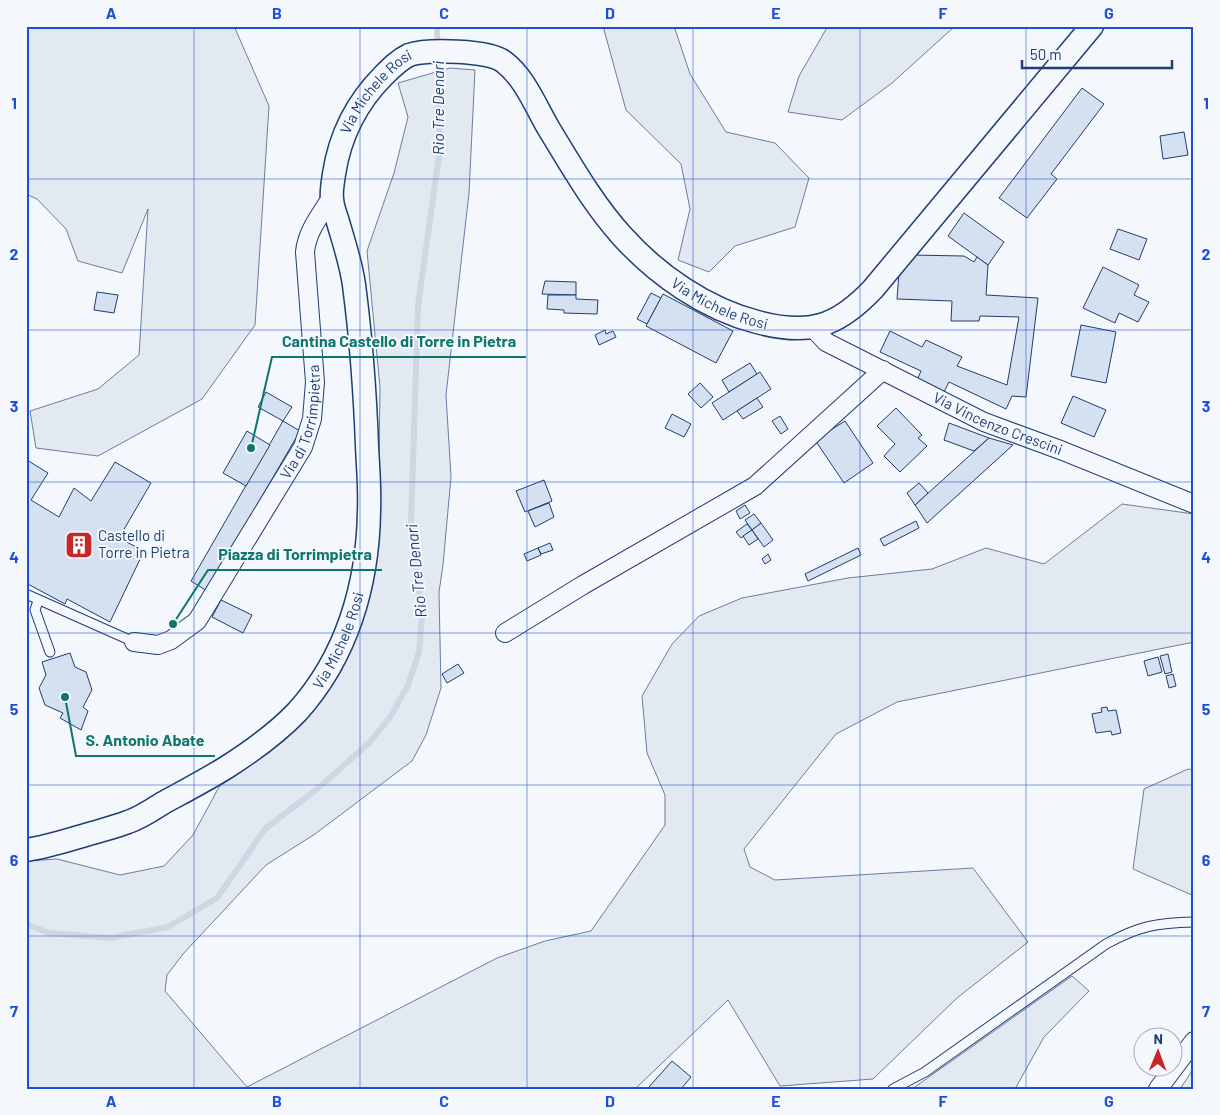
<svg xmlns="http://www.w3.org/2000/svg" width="1220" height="1115" viewBox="0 0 1220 1115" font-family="Barlow,sans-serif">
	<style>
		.green { fill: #e3e9f0; stroke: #687fa3 }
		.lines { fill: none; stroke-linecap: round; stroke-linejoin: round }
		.stream { stroke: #cfd7e4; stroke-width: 6 }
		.building { fill: #d5e0f0; stroke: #1d3f73 }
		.service-casing { stroke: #1d3f73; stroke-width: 11 }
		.minor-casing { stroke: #1d3f73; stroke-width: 20 }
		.tertiary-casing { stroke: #1d3f73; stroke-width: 25 }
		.service { stroke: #f4f7fb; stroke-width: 9 }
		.minor { stroke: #f4f7fb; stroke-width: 18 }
		.tertiary { stroke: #f4f7fb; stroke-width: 22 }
		.grid { fill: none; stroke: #1d4ed8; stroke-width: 1; stroke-opacity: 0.55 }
		.labels { text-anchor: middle; stroke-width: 4; stroke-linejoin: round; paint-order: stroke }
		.street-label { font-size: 15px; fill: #1d3f73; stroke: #f4f7fb }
		.poi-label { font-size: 15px; fill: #1d3f73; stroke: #f4f7fb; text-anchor: start }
		.water-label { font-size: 16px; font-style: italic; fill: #1d3f73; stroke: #f4f7fb }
		.leader { fill: none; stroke: #0f766e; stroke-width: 2 }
		.callout-dot { fill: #0f766e; stroke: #f4f7fb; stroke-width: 2 }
		.callout-label { font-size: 16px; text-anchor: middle; font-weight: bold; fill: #0f766e; stroke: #f4f7fb; stroke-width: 4; stroke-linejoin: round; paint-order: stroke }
		.neatline { fill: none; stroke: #1d4ed8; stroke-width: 2 }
		.grid-label { font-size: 16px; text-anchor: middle; font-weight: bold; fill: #1d4ed8 }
	</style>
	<rect width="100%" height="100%" fill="#f4f7fb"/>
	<g class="green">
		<polygon points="26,26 234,26 269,106 255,325 202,399 98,456 36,448 30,411 98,389 139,355 148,209 122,273 78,261 66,229 37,199 26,194"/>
		<polygon points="603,26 674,26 690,74 726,132 775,143 809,178 795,227 735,246 709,272 678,260 690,209 681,164 626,110"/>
		<polygon points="828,26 955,26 892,83 842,120 788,112 799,76"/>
		<polygon points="450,68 475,70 469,193 446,395 451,477 443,565 439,592 441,688 426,735 412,761 315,834 266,865 183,954 167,975 165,991 247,1087 497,958 545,941 591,931 665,825 665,795 647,753 642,696 672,644 699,616 742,598 848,578 932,569 986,548 1044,564 1122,504 1194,514 1194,642 897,702 836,734 744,849 750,867 775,880 973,868 1028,942 957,998 873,1079 780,1086 728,1000 635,1089 26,1089 26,861 57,859 120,875 164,866 193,835 219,787 299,724 341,671 359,629 378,532 380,387 367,251 394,173 408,117 398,83"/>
		<polygon points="1188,769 1194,770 1194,896 1133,869 1144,789"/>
		<polygon points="1072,976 1089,991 1044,1037 1015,1089 912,1089"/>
		<polygon points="1194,1068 1194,1089 1180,1089"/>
	</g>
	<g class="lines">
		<polyline class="stream" points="26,924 49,933 110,938 168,927 217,898 265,829 317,789 369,743 391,716 408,685 419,652 422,616 411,523 418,306 440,148 437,26"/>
	</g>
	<g class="building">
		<polygon points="1082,88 1104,104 1051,174 1057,179 1027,218 999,198"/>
		<polygon points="1184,132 1188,155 1163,159 1160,136"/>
		<polygon points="964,213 1004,242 988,265 948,236"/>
		<polygon points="1118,229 1147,239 1139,260 1110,249"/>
		<polygon points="911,255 964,256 974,262 977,257 988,265 986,295 1038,298 1026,397 1012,396 1006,409 949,382 944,392 917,380 921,371 880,352 890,331 922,347 926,340 962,357 957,366 1007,385 1019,317 980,316 979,321 951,321 952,301 897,299 899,273"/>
		<polygon points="1103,267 1139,285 1134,295 1149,302 1138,322 1119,313 1115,323 1083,308"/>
		<polygon points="545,281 576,282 576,295 542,294"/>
		<polygon points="97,292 118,295 114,313 94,310"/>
		<polygon points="651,293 661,298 647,324 637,319"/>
		<polygon points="663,294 733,331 716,363 646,326"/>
		<polygon points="548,295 576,295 576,299 598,300 597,314 564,313 564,310 547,309"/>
		<polygon points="1081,325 1116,332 1106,383 1071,376"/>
		<polygon points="605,330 606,334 613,331 616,337 599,345 595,335"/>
		<polygon points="750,363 757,374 729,392 722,380"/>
		<polygon points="760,372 771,389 723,420 712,403"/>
		<polygon points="700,383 713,397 701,408 688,394"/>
		<polygon points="266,392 292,407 283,421 258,407"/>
		<polygon points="1073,396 1106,410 1094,437 1061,423"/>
		<polygon points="757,398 763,407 743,419 737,411"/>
		<polygon points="896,408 922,435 918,438 927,446 900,472 884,456 895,444 877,426"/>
		<polygon points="672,414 691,424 684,437 665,428"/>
		<polygon points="780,416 788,429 781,434 772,421"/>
		<polygon points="283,421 300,431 207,591 191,581"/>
		<polygon points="845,421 873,463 844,483 815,440"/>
		<polygon points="949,423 989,438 974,451 944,440"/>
		<polygon points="247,431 270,445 246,486 223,473"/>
		<polygon points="989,438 1013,445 927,523 915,505"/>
		<polygon points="27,460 48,473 31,500 59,517 74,488 91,501 115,462 151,483 119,538 144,551 110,622 67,599 65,604 26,583"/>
		<polygon points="544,480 552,501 525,512 516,491"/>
		<polygon points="919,483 928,493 915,505 907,493"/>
		<polygon points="549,503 554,517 535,527 528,511"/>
		<polygon points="745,505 750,513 740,519 736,511"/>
		<polygon points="754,514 761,523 752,530 745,520"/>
		<polygon points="916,521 919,528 884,546 880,539"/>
		<polygon points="761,523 773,540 764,547 752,530"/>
		<polygon points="747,524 752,530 741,538 736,532"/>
		<polygon points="752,530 758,539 749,545 743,536"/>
		<polygon points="550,543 553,550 541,554 538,548"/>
		<polygon points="538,548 541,555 527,561 524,554"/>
		<polygon points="858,548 861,555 808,581 805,574"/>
		<polygon points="768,554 771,560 765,564 762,559"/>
		<polygon points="221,600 252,615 243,633 212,617"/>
		<polygon points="70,653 75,667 86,672 92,690 83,707 88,711 81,730 60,718 63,713 45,705 39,688 46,675 42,662"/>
		<polygon points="1168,654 1172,672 1165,674 1160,656"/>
		<polygon points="1158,657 1162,672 1148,676 1144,661"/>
		<polygon points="458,664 464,673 447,683 442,674"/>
		<polygon points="1173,674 1176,686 1169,688 1166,676"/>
		<polygon points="1107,707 1108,711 1116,710 1121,733 1112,735 1111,731 1096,733 1092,714 1102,712 1101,708"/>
		<polygon points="672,1061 691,1077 681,1089 652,1089 649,1087"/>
	</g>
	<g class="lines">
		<defs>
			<g id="service">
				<polyline points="26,594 134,642"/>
				<polyline points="38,601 35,610 50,652"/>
				<path d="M893,1089L925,1072L1106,944C1139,926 1156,923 1194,922"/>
			</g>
			<g id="minor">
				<path id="s1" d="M812,327L826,342L984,422L1063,451L1194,504"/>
				<polyline points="505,633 583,585 755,486 883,370"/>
				<path id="s2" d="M134,642L158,645L171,640L197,621L303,447L312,419L315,382L305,252C307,231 320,216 331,198"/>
				<polyline points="1158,1089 1194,1041"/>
			</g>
			<g id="tertiary">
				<path id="s3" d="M26,850C48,847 68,840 89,834C102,830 115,827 128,822C140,818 152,810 163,803C185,791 206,780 227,767C252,751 276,734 297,712C347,657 368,584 369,511C370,489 368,468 367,446C365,392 361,338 354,285C351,263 344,243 338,222C336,215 332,206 332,198C331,191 333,182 334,174C340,135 356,103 384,75C392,67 399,60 409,55C427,49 490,50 504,62C525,78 536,107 549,129C571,165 593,204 622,236C657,275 706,309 757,322C809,336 837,327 873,289L1092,26"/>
			</g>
		</defs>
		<use href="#service" class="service-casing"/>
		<use href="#minor" class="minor-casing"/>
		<use href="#tertiary" class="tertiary-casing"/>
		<use href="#service" class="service"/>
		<use href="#minor" class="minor"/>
		<use href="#tertiary" class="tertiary"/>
	</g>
	<path class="grid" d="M194,26V1089M360,26V1089M527,26V1089M693,26V1089M860,26V1089M1026,26V1089M26,179H1194M26,330H1194M26,482H1194M26,633H1194M26,785H1194M26,936H1194"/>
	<defs>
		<symbol id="building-square" viewBox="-11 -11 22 22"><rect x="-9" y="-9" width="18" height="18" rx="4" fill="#c62828" stroke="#f4f7fb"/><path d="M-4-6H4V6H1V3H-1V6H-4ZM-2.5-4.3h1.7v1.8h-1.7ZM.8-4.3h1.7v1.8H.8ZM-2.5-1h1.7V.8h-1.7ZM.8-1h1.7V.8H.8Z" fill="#fff"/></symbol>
	</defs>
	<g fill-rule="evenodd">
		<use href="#building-square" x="63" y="529" width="32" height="32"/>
	</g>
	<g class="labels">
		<g class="street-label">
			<text dy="5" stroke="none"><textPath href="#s3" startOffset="962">Via Michele Rosi</textPath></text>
			<text dy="5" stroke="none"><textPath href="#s3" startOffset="1441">Via Michele Rosi</textPath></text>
			<text dy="5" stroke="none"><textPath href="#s2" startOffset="298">Via di Torrimpietra</textPath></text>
			<text dy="5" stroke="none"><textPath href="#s1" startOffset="211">Via Vincenzo Crescini</textPath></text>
			<text dy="5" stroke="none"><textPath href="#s3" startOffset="392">Via Michele Rosi</textPath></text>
		</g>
		<g class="poi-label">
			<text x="98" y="541">Castello di<tspan x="98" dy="17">Torre in Pietra</tspan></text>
		</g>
		<g class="water-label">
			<text transform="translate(438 108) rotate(-90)" y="6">Rio Tre Denari</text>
			<text transform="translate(416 571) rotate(-96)" y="6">Rio Tre Denari</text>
		</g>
	</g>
	<path class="leader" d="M251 448L272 357H526M173 624L208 570H382M65 697L76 756H215"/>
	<g class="callout-dot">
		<circle cx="251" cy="448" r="5"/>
		<circle cx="173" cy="624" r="5"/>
		<circle cx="65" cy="697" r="5"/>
	</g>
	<g class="callout-label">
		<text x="399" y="347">Cantina Castello di Torre in Pietra</text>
		<text x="295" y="560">Piazza di Torrimpietra</text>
		<text x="145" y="746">S. Antonio Abate</text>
	</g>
	<rect width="1220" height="1115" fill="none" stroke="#f4f7fb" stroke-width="55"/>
	<g transform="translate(1158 1052) rotate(1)"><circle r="24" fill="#f4f7fb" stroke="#9eadc5"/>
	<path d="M0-4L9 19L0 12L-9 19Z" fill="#c62828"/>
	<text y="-8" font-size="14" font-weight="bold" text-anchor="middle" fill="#1d3f73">N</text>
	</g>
	<path d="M1022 60v8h150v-8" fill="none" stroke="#1d3f73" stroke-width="2.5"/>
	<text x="1030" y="60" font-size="15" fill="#1d3f73" stroke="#f4f7fb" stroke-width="4" paint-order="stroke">50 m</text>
	<rect x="28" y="28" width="1164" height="1060" class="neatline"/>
	<g class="grid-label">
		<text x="111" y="19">A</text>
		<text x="277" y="19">B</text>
		<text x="444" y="19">C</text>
		<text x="610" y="19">D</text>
		<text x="776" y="19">E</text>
		<text x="943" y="19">F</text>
		<text x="1109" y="19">G</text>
		<text x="14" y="109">1</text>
		<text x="1206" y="109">1</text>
		<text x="14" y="260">2</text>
		<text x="1206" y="260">2</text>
		<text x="14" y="412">3</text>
		<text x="1206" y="412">3</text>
		<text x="14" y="563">4</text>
		<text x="1206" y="563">4</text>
		<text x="14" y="715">5</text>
		<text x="1206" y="715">5</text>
		<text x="14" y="866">6</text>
		<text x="1206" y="866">6</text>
		<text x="14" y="1017">7</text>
		<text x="1206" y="1017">7</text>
		<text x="111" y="1107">A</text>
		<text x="277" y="1107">B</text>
		<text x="444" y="1107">C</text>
		<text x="610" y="1107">D</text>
		<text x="776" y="1107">E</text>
		<text x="943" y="1107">F</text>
		<text x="1109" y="1107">G</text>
	</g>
</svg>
